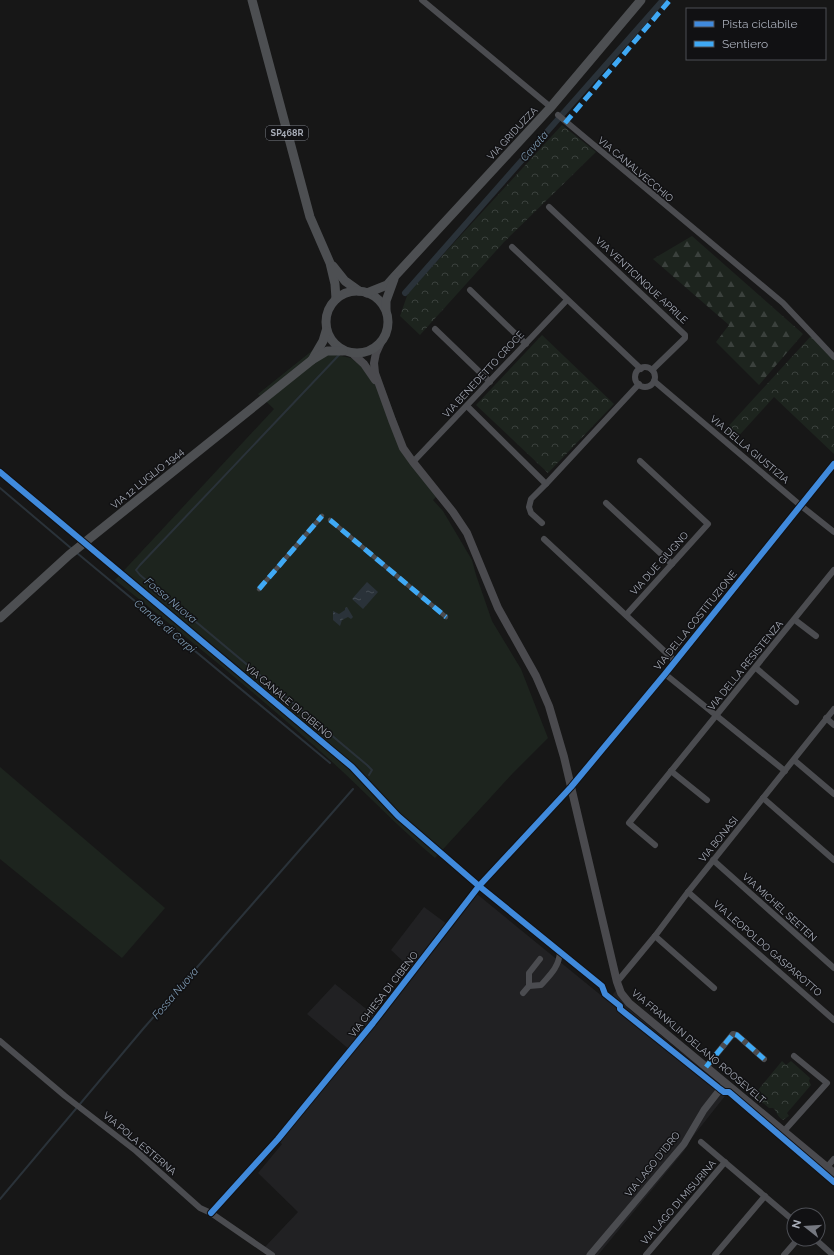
<svg xmlns="http://www.w3.org/2000/svg" width="834" height="1255" viewBox="0 0 834 1255" font-family="Raleway,sans-serif">
	<style>
		.built { fill: #212123 }
		.forest { fill: url(#forest-firs) }
		.park { fill: url(#park-crowns) }
		.garden { fill: #1d241e }
		.water { fill: url(#water-ripples) }
		.lines { fill: none; stroke-linecap: round; stroke-linejoin: round }
		.stream { stroke: #2a3239; stroke-width: 2 }
		.canal { stroke: #2a3239; stroke-width: 6 }
		.pedestrian { stroke: #4b4c50; stroke-width: 4.5 }
		.minor { stroke: #4b4c50; stroke-width: 6 }
		.tertiary { stroke: #4b4c50; stroke-width: 7 }
		.secondary { stroke: #4a4a4e; stroke-width: 8 }
		.primary { stroke: #4d4f52; stroke-width: 9 }
		.quiet { stroke: #3fa9f5; stroke-width: 5; stroke-dasharray: 10 5; stroke-linecap: butt }
		.cycleway-casing { stroke: #111113; stroke-width: 8 }
		.cycleway { stroke: #408adc; stroke-width: 6 }
		.labels { text-anchor: middle; stroke-width: 3; stroke-linejoin: round; paint-order: stroke }
		.shield { fill: #111113; stroke: #7b7e86; stroke-width: 1 }
		.shield-label { font-size: 9px; font-weight: bold; fill: #a8adb8 }
		.street-label { font-size: 10px; fill: #a8adb8; stroke: #111113 }
		.water-label { font-size: 11px; font-style: italic; fill: #7f9bb3; stroke: #111113 }
	</style>
	<defs>
		<pattern id="forest-firs" width="22" height="20" patternUnits="userSpaceOnUse"><rect width="22" height="20" fill="#1d241e"/><path d="M5 1l3.5 6h-7zM16 11l3.5 6h-7z" fill="#3b413d"/></pattern>
		<pattern id="park-crowns" width="20" height="18" patternUnits="userSpaceOnUse"><rect width="20" height="18" fill="#1d241e"/><path d="M2 6a3 3 0 1 1 6 0M12 15a3 3 0 1 1 6 0" fill="none" stroke="#3b413d"/></pattern>
		<pattern id="water-ripples" width="26" height="14" patternUnits="userSpaceOnUse"><rect width="26" height="14" fill="#2a3239"/><path d="M2 4q2-2 4 0t4 0M15 11q2-2 4 0t4 0" fill="none" stroke="#464d54"/></pattern>
	</defs>
	<rect width="100%" height="100%" fill="#171717"/>
	<polygon class="built" points="472,890 608,1001 617,989 629,1009 677,1049 725,1083 719,1091 725,1096 691,1139 684,1151 598,1255 272,1255 264,1248 298,1212 258,1173 282,1144 279,1141 350,1050 307,1014 335,984 375,1016 411,969 391,950 424,907 447,924"/>
	<polygon class="forest" points="692,236 803,334 759,385 716,342 729,325 653,259"/>
	<g class="park">
		<polygon points="562,125 596,152 504,242 420,335 400,316 408,293"/>
		<polygon points="542,335 614,404 548,473 476,405"/>
		<polygon points="811,336 834,359 834,454 774,397 735,440 724,431"/>
		<path d="M782,1061L786,1065L791,1061L810,1078L809,1081L811,1085L787,1113L789,1116L783,1120C777,1117 777,1111 773,1108H769L754,1095Z"/>
	</g>
	<g class="garden">
		<path d="M313,350L351,358L361,366L376,365L408,452L440,493L433,500L443,511L472,560L476,575L492,621L521,669L548,738L513,773L435,858C398,827 365,792 329,759C260,697 188,638 115,580L274,409L258,394Z"/>
		<polygon points="0,767 165,908 122,958 0,859"/>
	</g>
	<g class="water">
		<polygon points="367,582 378,592 363,609 352,599"/>
		<polygon points="347,607 353,617 351,619 348,617 342,620 340,626 333,620 333,611 339,614 345,610 345,608"/>
	</g>
	<g class="lines">
		<g class="stream">
			<polyline points="339,355 140,565 136,570 140,575 367,765 372,770 369,775"/>
			<polyline points="0,488 72,549"/>
			<polyline points="77,553 330,763"/>
			<polyline points="0,1199 143,1029 353,789"/>
		</g>
		<polyline class="canal" points="405,293 663,0"/>
		<g class="pedestrian">
			<polyline points="330,520 446,617"/>
			<polyline points="259,589 322,516"/>
		</g>
		<g class="minor">
			<polyline points="422,0 547,104"/>
			<polyline points="558,115 783,303 834,357"/>
			<polyline points="549,207 685,335 685,338 652,370"/>
			<polyline points="512,247 641,369"/>
			<polyline points="470,290 526,344"/>
			<polyline points="435,329 490,382"/>
			<circle cx="645" cy="377" r="10"/>
			<polyline points="654,381 800,505 834,532"/>
			<polyline points="467,406 546,484 639,384"/>
			<polyline points="413,462 567,300"/>
			<polyline points="606,503 672,564"/>
			<polyline points="542,523 531,513 529,507 531,499 546,484"/>
			<polyline points="544,539 675,661"/>
			<polyline points="626,615 708,524 640,461"/>
			<polyline points="795,620 816,636"/>
			<path d="M181,623L352,767L398,816L479,886L560,952C559,967 550,975 541,985L529,986L523,993"/>
			<polyline points="756,668 796,702"/>
			<polyline points="665,674 785,771"/>
			<polyline points="826,718 834,725"/>
			<polyline points="794,760 834,794"/>
			<polyline points="671,771 707,800"/>
			<polyline points="763,798 834,860"/>
			<polyline points="655,845 629,823 834,570"/>
			<polyline points="713,860 834,968"/>
			<polyline points="688,892 834,1020"/>
			<polyline points="655,936 714,988"/>
			<polyline points="617,982 655,936 688,892 834,709"/>
			<polyline points="529,986 529,973 540,959"/>
			<polyline points="0,1041 65,1096 136,1151 200,1208 211,1213 272,1255"/>
			<polyline points="706,1067 733,1034 737,1035 764,1059"/>
			<polyline points="784,1131 827,1083 794,1056"/>
			<polyline points="701,1142 794,1221"/>
			<polyline points="827,1167 834,1159"/>
			<polyline points="211,1213 278,1139 373,1023 479,886 571,787 665,674 834,464"/>
			<polyline points="815,1239 833,1255"/>
			<polyline points="646,1255 725,1162"/>
			<polyline points="715,1255 765,1196"/>
			<polyline points="784,1255 798,1239"/>
		</g>
		<polyline class="tertiary" points="590,1255 684,1144 704,1110 725,1083"/>
		<g class="secondary">
			<polyline points="381,342 376,353 374,363 375,373 392,420 403,448 413,462 453,512 467,533 498,608 536,676 549,706 564,757 617,982 621,993 629,1003 834,1173"/>
			<polyline points="352,353 364,364 375,380"/>
		</g>
		<g class="primary">
			<polyline points="252,0 310,217 330,263 335,284 336,299"/>
			<polyline points="333,266 345,281 359,291"/>
			<circle cx="357" cy="322" r="31"/>
			<polyline points="367,293 387,285 395,276 550,108 641,0"/>
			<polyline points="386,310 386,301 394,279"/>
			<polyline points="312,360 323,341 326,331"/>
			<polyline points="0,618 69,555 312,360 327,351 343,351"/>
		</g>
		<g class="quiet">
			<polyline points="565,123 670,0"/>
			<polyline points="330,520 446,617"/>
			<polyline points="259,589 322,516"/>
			<polyline points="706,1067 733,1034 737,1035 764,1059"/>
		</g>
		<defs>
			<g id="cycleway">
				<polyline points="0,472 352,767 398,816 479,886 602,986 605,994 620,1006 620,1009 720,1089 724,1092 729,1092 834,1182"/>
				<polyline points="211,1213 278,1139 373,1023 479,886 571,787 665,674 834,464"/>
			</g>
		</defs>
		<use href="#cycleway" class="cycleway-casing"/>
		<use href="#cycleway" class="cycleway"/>
	</g>
	<g class="labels">
		<rect class="shield" x="266" y="126" width="42" height="14" rx="3"/>
		<g class="shield-label">
			<text x="287" y="136">SP468R</text>
		</g>
		<g class="street-label">
			<text transform="translate(512 133) rotate(-47)" y="4">VIA GRIDUZZA</text>
			<text transform="translate(636 169) rotate(40)" y="4">VIA CANALVECCHIO</text>
			<text transform="translate(642 280) rotate(43)" y="4">VIA VENTICINQUE APRILE</text>
			<text transform="translate(483 374) rotate(-47)" y="4">VIA BENEDETTO CROCE</text>
			<text transform="translate(750 449) rotate(40)" y="4">VIA DELLA GIUSTIZIA</text>
			<text transform="translate(147 478) rotate(-39)" y="4">VIA 12 LUGLIO 1944</text>
			<text transform="translate(659 563) rotate(-48)" y="4">VIA DUE GIUGNO</text>
			<text transform="translate(695 620) rotate(-51)" y="4">VIA DELLA COSTITUZIONE</text>
			<text transform="translate(745 665) rotate(-51)" y="4">VIA DELLA RESISTENZA</text>
			<text transform="translate(289 701) rotate(40)" y="4">VIA CANALE DI CIBENO</text>
			<text transform="translate(718 839) rotate(-51)" y="4">VIA BONASI</text>
			<text transform="translate(780 907) rotate(42)" y="4">VIA MICHEL SEETEN</text>
			<text transform="translate(768 948) rotate(41)" y="4">VIA LEOPOLDO GASPAROTTO</text>
			<text transform="translate(383 994) rotate(-52)" y="4">VIA CHIESA DI CIBENO</text>
			<text transform="translate(699 1046) rotate(40)" y="4">VIA FRANKLIN DELANO ROOSEVELT</text>
			<text transform="translate(140 1143) rotate(40)" y="4">VIA POLA ESTERNA</text>
			<text transform="translate(652 1164) rotate(-51)" y="4">VIA LAGO D'IDRO</text>
			<text transform="translate(678 1202) rotate(-49)" y="4">VIA LAGO DI MISURINA</text>
		</g>
		<g class="water-label">
			<text transform="translate(534 146) rotate(-49)" y="4">Cavata</text>
			<text transform="translate(171 600) rotate(40)" y="4">Fossa Nuova</text>
			<text transform="translate(165 626) rotate(40)" y="4">Canale di Carpi</text>
			<text transform="translate(175 993) rotate(-49)" y="4">Fossa Nuova</text>
		</g>
	</g>
	<rect x="686" y="8" width="140" height="52" fill="#111113" stroke="#4d4f55"/>
	<rect x="694" y="21" width="20" height="6" fill="#408adc" stroke="#4d4f55"/>
	<text x="722" y="28" font-size="12" fill="#a8adb8">Pista ciclabile</text>
	<rect x="694" y="41" width="20" height="6" fill="#3fa9f5" stroke="#4d4f55"/>
	<text x="722" y="48" font-size="12" fill="#a8adb8">Sentiero</text>
	<g transform="translate(806 1227) rotate(287)"><circle r="19" fill="#111113" stroke="#4d4f55"/>
	<path d="M0-3L7 15L0 10L-7 15Z" fill="#757880"/>
	<text y="-6" font-size="11" font-weight="bold" text-anchor="middle" fill="#a8adb8">N</text>
	</g>
</svg>
